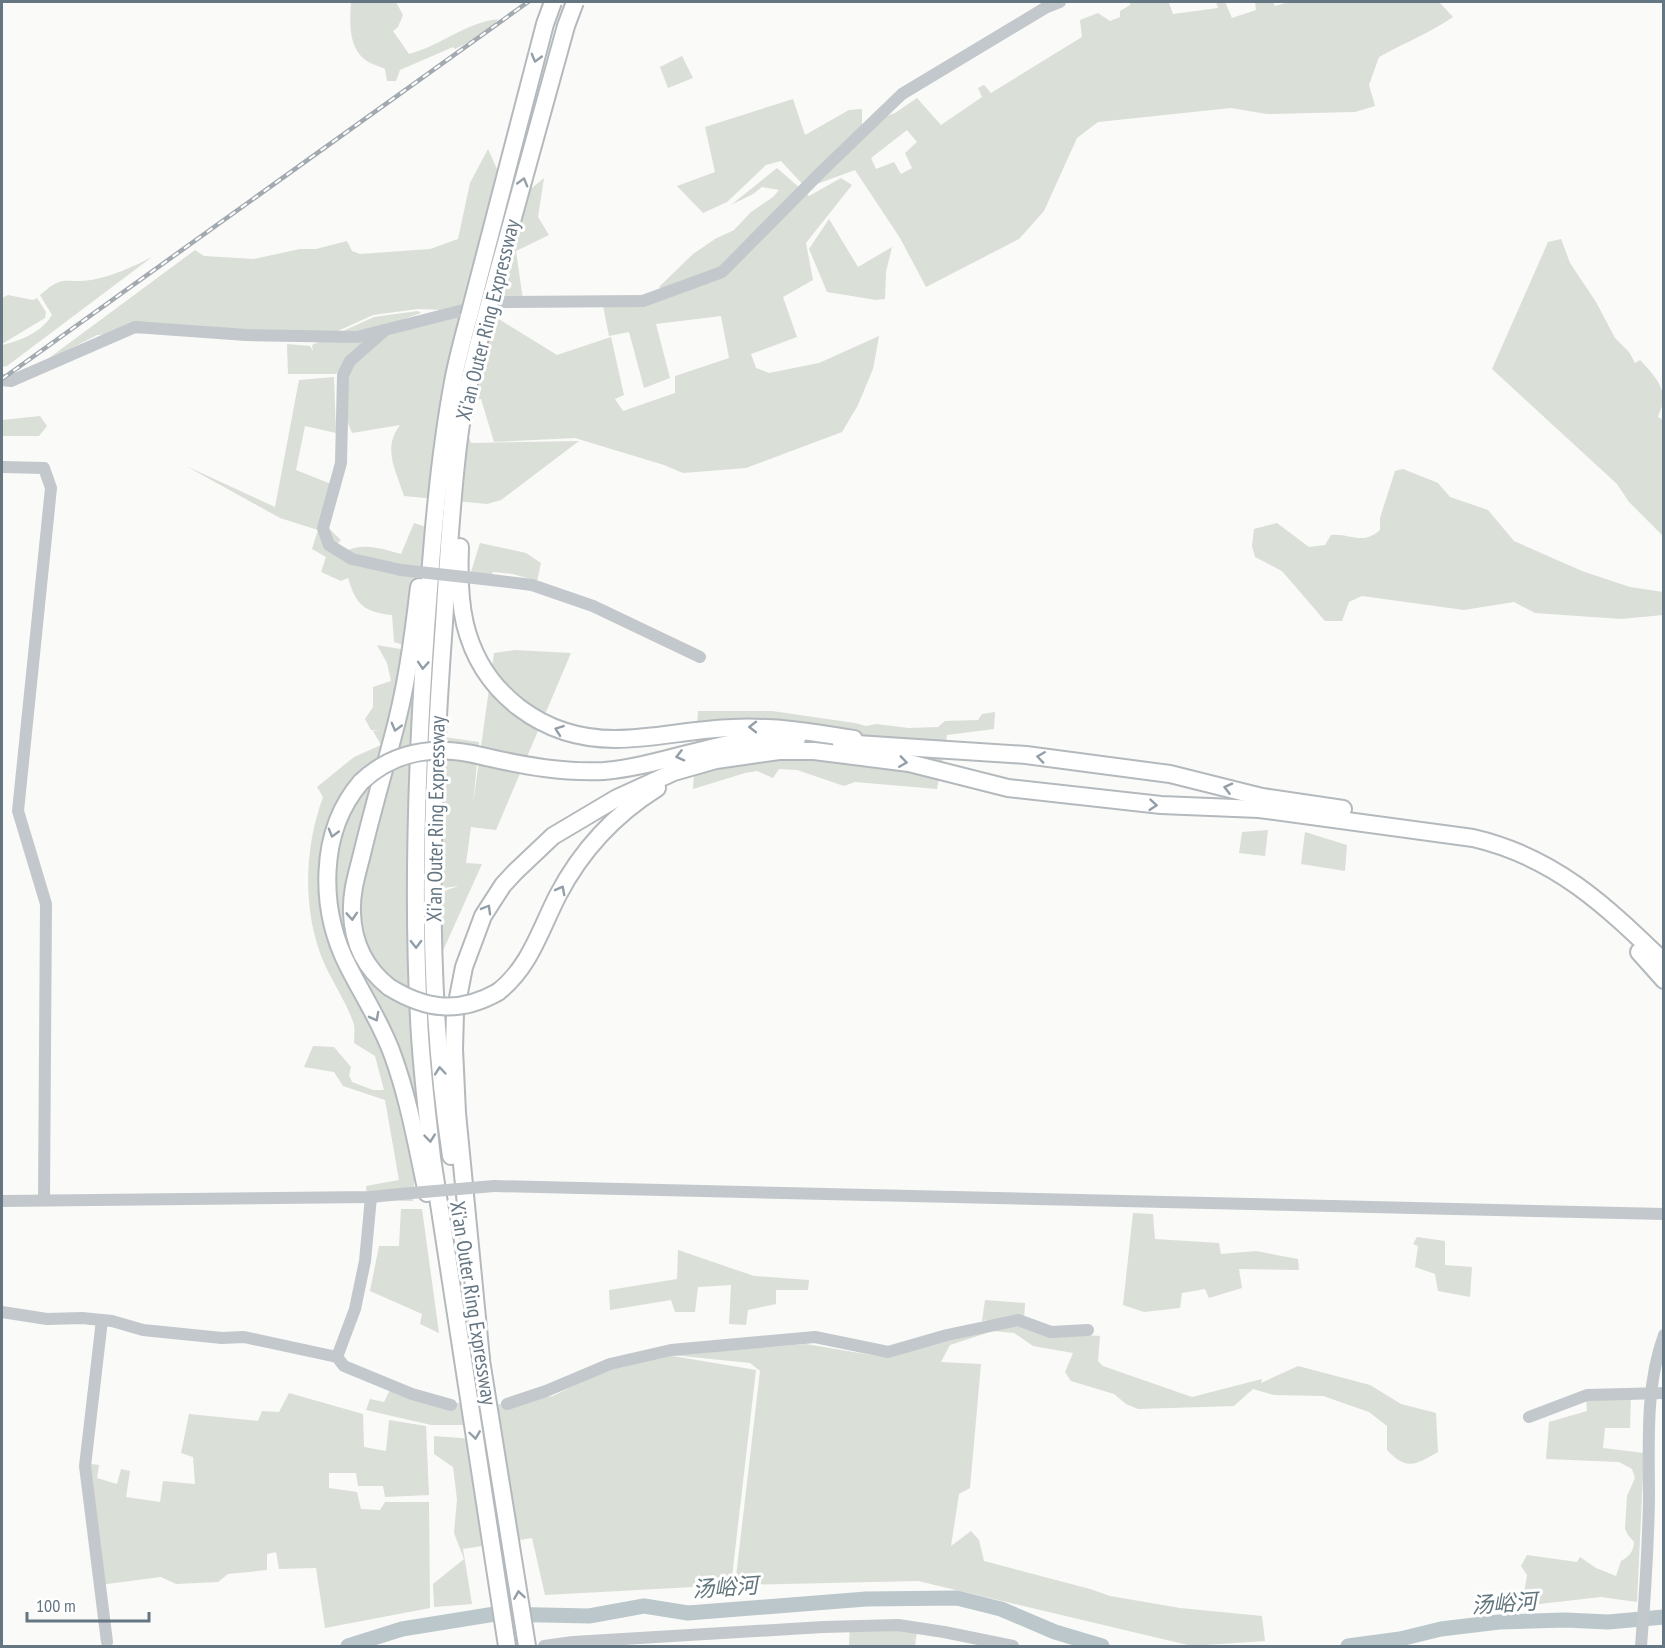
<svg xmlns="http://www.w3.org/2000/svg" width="1665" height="1648" viewBox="0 0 1665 1648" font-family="'PT Sans Narrow','Noto Sans SC',sans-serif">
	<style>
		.green { fill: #dadfd7; fill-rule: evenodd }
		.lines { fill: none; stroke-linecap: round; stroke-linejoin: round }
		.river { stroke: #bbc7cb; stroke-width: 15 }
		.highway-casing { stroke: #b4b9bd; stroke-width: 20 }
		.minor { stroke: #c3c8cc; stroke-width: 12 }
		.highway { stroke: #fff; stroke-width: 16 }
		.rail-casing { stroke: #a2aab0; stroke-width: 4.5 }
		.rail { stroke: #fff; stroke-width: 2; stroke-dasharray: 7; stroke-linecap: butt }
		.highway-bridge-casing { stroke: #b4b9bd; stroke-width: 20; stroke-linecap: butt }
		.minor-bridge { stroke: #c3c8cc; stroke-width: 12 }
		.highway-bridge { stroke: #fff; stroke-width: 16 }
		.oneway { stroke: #939fa8 }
		.labels { text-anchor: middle; stroke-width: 6; stroke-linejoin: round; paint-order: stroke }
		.street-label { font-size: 21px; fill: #657683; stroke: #fff }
		.water-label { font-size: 22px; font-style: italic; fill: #60757c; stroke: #fff }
	</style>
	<rect width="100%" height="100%" fill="#fafaf8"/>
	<g class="green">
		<path d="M351,2H396L403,15L398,27L393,31L409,54C440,46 465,23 498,19L489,32L455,49L453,47L400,70L396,81H387L385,69C379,66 368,63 363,58C348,44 350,20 351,2Z"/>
		<path d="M1130,2H1174L1169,3L1173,14L1218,8L1216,2H1225L1232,18L1256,10L1255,2H1273L1275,6L1289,2H1439L1453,17C1430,33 1404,43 1379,57L1369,85L1375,106L1355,112L1267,114L1231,108L1098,122L1077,138L1044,211L1019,239L926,287L900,238L855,170L806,188L781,161L766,165L727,202L703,213L677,186L715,172L705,127L793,99L805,135L849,110L862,109V125L895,113L917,98L941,125L982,97L978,88L984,85L991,93L1082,37L1080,20L1098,13L1110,21L1120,17V11L1130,5ZM907,130L917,142L905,153L912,168L901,174L894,162L876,169L871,158Z"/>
		<polygon points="682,56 693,78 668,88 660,67"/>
		<path d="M488,149L509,196L520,198L544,178L538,217L549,235L516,251L523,300L488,303L497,318L557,355L611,337L624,395L615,399L623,411L675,393V376L729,358L721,316L656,324L670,378L644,388L629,332L609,336L601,296L671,294L659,287L693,254L715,239L734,230L751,212L773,197L779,190L762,187L753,194L731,205L777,168L809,196L841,178L852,185L806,243L813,280L783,297L797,337L751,354L756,368L769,373L819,363L879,336L873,369L858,405L842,432L746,468L683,473L664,465L575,438L494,442L481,399L456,402L471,443L579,441L501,500L487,504L404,496C396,470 382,449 400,425L352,433L348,423L347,367L379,333L444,310L418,309L373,315L316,341L229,330L97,335L41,364L195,250L204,256L254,259L300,249H316L347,241L352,251L360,254L430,249L458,239L470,183Z"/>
		<polygon points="829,219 858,267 892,247 886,272 885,299 876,300 827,292 809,249"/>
		<path d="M1561,239L1570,263L1596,302L1615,338L1629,352L1635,363L1640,360C1651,372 1665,385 1663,403C1662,407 1659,412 1658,417L1663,420V536L1629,502L1617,484L1492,369L1548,242Z"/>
		<path d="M152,257L7,366L2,367V345C20,341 42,332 52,315L40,295C65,273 63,284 91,280C113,276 133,267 152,257Z"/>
		<polygon points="8,295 33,300 37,298 46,312 45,318 2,344 2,298"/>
		<polygon points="418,311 421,313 376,329 336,374 288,374 287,344 310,346 313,351 312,345 374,317"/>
		<path d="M334,377L336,433L305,426L296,470L331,484L324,524L341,540L337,544L348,550C366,543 383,549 401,554L414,523L464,539L453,572L431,565L406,646L394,642L392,615C364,612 356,605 348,578L341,581L321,572L326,557L312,549L318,530L280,518L186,466L275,507L299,380Z"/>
		<polygon points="40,416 47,426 39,436 2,436 2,420"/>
		<path d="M1403,469L1438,483L1450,497L1488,510L1514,541L1582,571L1630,587L1663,592V615L1621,619L1535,613L1514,602L1464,610L1362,596L1349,602L1342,621H1325L1282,571L1255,557L1252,546L1254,529L1277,523L1309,547L1325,545L1331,535C1350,533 1362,546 1380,530V518L1395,471Z"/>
		<polygon points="480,543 526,553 541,563 537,581 513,574 493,572 489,580 480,573 470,575"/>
		<path d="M377,645L441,656L430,735L479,742L473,804L494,653L515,650L571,653L496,830L471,827L466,863L482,864L437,964L442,892L458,886L437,889L413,1201L367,1200L366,1186L399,1180L385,1100L343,1086L334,1072L304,1067L313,1046L334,1047L351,1067L349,1075L352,1082L373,1090H384L375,1056L354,1043C354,1037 355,1030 354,1025C349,1007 332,981 324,963C302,911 304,849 323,797L317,787L354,757L381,745L373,731H380L371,730L365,719L373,707V687L391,681L387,663Z"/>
		<polygon points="698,711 772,711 855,723 866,726 876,724 909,728 938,727 945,721 978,720 982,714 995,712 994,729 947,735 937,789 855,782 844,786 797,770 779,769 773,778 757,771 745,773 693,789"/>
		<polygon points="1268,830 1265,856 1239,853 1242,832"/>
		<polygon points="1305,832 1347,845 1345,871 1301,864"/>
		<polygon points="401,1209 422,1209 439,1333 420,1324 422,1314 370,1291 379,1246 399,1246"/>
		<polygon points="1133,1213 1153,1214 1155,1239 1219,1243 1221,1254 1256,1251 1298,1259 1299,1270 1239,1269 1242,1288 1209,1298 1205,1289 1182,1293 1180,1308 1144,1312 1123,1305"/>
		<polygon points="1417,1237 1445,1241 1445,1265 1472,1267 1470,1297 1438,1291 1435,1274 1415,1267 1418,1246 1413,1244"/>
		<polygon points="678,1250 754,1276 809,1280 808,1290 776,1290 776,1304 748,1310 746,1325 729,1324 731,1285 698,1287 695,1312 675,1312 671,1300 610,1310 609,1290 677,1279"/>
		<path d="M985,1300L1025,1303L1024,1321L1044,1332L1100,1336L1098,1361L1103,1366L1192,1397L1262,1379L1261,1383L1298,1366L1370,1385L1401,1404L1436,1413L1438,1452C1415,1465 1407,1471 1387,1450V1426L1369,1412L1323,1396L1274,1395L1253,1389L1234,1406L1138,1409L1126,1404L1114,1394L1071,1381L1065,1372L1073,1353L1033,1346L1014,1333L993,1331L950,1345L941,1362L981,1364L970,1488L959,1494L951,1546L971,1531L979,1540L984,1561L1090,1589L1110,1596L1180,1608L1262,1616L1265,1641L1192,1646L918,1581L735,1585L760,1371L750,1363L672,1355L806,1344L889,1358L989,1320L982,1321Z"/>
		<polygon points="667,1355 756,1370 731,1585 545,1595 532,1538 463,1549 472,1604 434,1607 433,1584 464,1559 454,1533 457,1499 453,1467 434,1454 434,1436 474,1439 476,1425 431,1425 366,1410 370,1399 384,1402 392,1386 427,1401 494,1405 553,1396 611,1367"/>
		<path d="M1631,1392L1630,1428H1605L1603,1448L1644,1453L1637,1602L1601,1597L1522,1606L1527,1575L1521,1566L1527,1555L1577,1562L1580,1557L1596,1568L1616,1576L1621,1561C1630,1556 1633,1552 1634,1542L1628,1535L1625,1529L1627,1496L1635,1478L1632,1469L1619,1462L1546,1459L1549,1422L1587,1411L1586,1395Z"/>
		<polygon points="289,1393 363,1414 364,1447 386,1451 389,1420 426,1426 429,1495 385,1497 383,1486 358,1486 356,1473 329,1473 329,1488 357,1492 361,1509 380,1510 385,1502 429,1502 430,1608 325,1628 316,1568 279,1569 276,1552 267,1554 267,1570 228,1574 218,1582 176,1584 161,1577 99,1585 84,1463 99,1465 97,1478 117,1484 121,1469 130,1471 126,1497 160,1502 163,1481 195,1484 193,1457 181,1453 189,1414 258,1421 262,1411 279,1412"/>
		<polygon points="850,1622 918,1624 915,1646 849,1646"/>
	</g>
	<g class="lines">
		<g class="river">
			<polyline points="348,1646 402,1629 495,1614 589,1616 644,1606 688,1613 866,1599 957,1598 1001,1609 1055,1632 1102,1646"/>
			<polyline points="1348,1646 1400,1639 1441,1629 1499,1622 1565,1620 1608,1622 1664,1617"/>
		</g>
		<defs>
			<g id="highway">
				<path d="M469,316C463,338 457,360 453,382C438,463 432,547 426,629C417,759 412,888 419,1018C421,1065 427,1111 432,1158L507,1646"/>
				<path d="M460,547C459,572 459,599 465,624C482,694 543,739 615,739C654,739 693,729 732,728C774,726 813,732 854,739"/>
				<polyline points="841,743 1026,755 1170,774 1262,797 1343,809"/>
				<path d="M486,757C525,766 564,773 604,771C640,768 676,756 711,748C739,741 768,738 797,739"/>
				<path d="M361,782C318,832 319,909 348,966C363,996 382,1024 393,1056C409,1100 417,1147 427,1193"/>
				<polyline points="1639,952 1664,980"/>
				<path d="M389,987C365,968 353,944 352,913C351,892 357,874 362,854C371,816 382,778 392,740C406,690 413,639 419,587"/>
				<path d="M498,992C530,967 540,930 558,895C581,851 614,815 657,788"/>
				<path d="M451,1156C424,980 431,801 444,623C448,562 451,500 459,438C464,398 474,359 485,319"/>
				<polyline points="479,1348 527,1646"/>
				<path d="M481,1359L457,1113L454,1049L455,1013L464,967L483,916L503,885L515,872L553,836L617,798L674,772L716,760L779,751H814L909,763L1008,788L1161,805L1259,809L1473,838C1555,857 1605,905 1664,962"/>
			</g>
		</defs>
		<use href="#highway" class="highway-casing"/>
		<g class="minor">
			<polyline points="383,332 350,361 343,375 341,463 323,528 329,545 352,559 401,570"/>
			<polyline points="2,380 11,381 135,327 246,335 357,337 495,302 643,301 722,272 823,170 902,94 1045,8 1060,2"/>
			<polyline points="2,467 44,468 51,488 18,811 46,904 44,1200"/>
			<polyline points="483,579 532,585 593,606 700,657"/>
			<polyline points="494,1186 1664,1214"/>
			<polyline points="2,1201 371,1197 400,1194"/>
			<polyline points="2,1312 47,1319 82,1318 112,1321 143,1330 222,1338 244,1337 272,1343 337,1357 344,1366 412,1394 451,1405"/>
			<polyline points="102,1320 85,1466 107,1642"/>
			<polyline points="337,1357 355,1309 365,1261 371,1197"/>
			<polyline points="507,1404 546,1391 610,1364 671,1350 815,1337 888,1352 947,1335 1018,1320 1051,1332 1088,1330"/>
			<polyline points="1529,1417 1587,1395 1664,1393"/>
			<polyline points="544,1646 573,1642 823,1627 898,1625 944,1632 1013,1646"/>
			<path d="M1641,1646C1645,1597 1648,1549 1649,1499C1649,1444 1645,1387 1664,1335"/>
		</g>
		<use href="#highway" class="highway"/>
		<defs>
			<polyline id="rail" points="2,379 528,2"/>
		</defs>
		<use href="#rail" class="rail-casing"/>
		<use href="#rail" class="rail"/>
		<defs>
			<g id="highway-bridge">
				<polyline points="469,316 545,24 553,2"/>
				<polyline points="485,319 566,26 575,2"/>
				<path d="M361,782C397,748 440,745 486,757"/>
				<path d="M389,987C426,1010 459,1014 498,992"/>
			</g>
		</defs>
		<use href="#highway-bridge" class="highway-bridge-casing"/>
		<g class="minor-bridge">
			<polyline points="401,570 483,579"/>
			<polyline points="400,1194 494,1186"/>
		</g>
		<use href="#highway-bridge" class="highway-bridge"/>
	</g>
	<defs><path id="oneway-chevron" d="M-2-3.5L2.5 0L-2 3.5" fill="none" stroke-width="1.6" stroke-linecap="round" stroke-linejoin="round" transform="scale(1.5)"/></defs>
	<g class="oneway">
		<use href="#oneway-chevron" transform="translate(536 58) rotate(105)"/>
		<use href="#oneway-chevron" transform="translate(523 182) rotate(-74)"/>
		<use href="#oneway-chevron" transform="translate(423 665) rotate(94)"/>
		<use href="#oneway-chevron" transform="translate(396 727) rotate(105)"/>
		<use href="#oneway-chevron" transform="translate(753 727) rotate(180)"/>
		<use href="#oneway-chevron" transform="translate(559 730) rotate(-160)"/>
		<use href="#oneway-chevron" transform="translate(680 756) rotate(166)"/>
		<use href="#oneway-chevron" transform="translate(1041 757) rotate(-172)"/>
		<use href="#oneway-chevron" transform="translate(903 762) rotate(8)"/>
		<use href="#oneway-chevron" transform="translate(1228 788) rotate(-166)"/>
		<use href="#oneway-chevron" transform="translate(1153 805) rotate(5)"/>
		<use href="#oneway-chevron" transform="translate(333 833) rotate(106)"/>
		<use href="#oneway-chevron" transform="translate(561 890) rotate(-62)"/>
		<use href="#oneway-chevron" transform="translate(487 909) rotate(-60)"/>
		<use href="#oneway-chevron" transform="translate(352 916) rotate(86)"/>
		<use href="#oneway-chevron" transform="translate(416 944) rotate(89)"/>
		<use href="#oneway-chevron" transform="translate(375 1017) rotate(62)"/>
		<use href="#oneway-chevron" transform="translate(440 1071) rotate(-95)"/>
		<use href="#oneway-chevron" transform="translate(430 1138) rotate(84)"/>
		<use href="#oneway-chevron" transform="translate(475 1435) rotate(82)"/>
		<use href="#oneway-chevron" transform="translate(519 1595) rotate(-99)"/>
	</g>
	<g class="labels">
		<g class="street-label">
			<text transform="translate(488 320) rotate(-76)" y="7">Xi'an Outer Ring Expressway</text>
			<text transform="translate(436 819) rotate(-89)" y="7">Xi'an Outer Ring Expressway</text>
			<text transform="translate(473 1303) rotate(81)" y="7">Xi'an Outer Ring Expressway</text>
		</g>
		<g class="water-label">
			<text transform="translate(725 1587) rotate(-4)" y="8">汤峪河</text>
			<text transform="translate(1504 1603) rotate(-4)" y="8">汤峪河</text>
		</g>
	</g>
	<rect width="1665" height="1648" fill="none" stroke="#657683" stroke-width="6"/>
	<path d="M27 1612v9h122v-9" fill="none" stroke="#657683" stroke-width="3"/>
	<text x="36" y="1612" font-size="18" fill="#657683" stroke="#ffffff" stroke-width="4.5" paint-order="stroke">100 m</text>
</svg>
